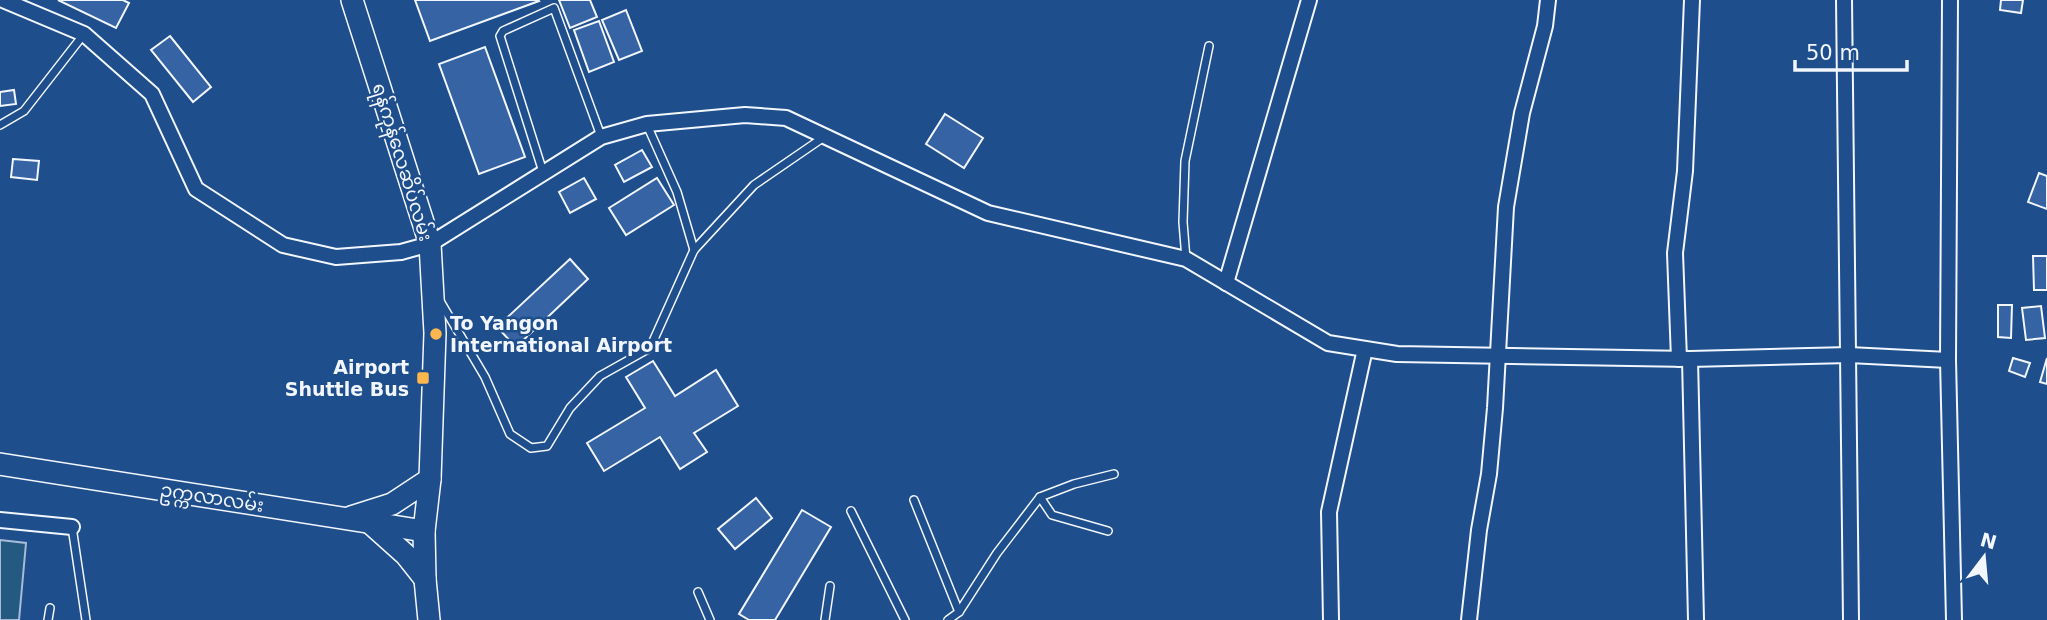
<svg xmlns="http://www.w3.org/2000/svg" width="2047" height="620" viewBox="0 0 2047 620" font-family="'DejaVu Sans','Noto Sans Myanmar',sans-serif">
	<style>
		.green { fill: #245a82; stroke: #a8bbd7; stroke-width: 2 }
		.building { fill: #3563a3; stroke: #f2f6ff; stroke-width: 2 }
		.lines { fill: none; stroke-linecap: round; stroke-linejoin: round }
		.lane-casing { stroke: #f2f6ff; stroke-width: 10 }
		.street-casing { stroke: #f2f6ff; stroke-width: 18 }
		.primary-casing { stroke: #f2f6ff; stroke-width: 24 }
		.lane { stroke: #1f4e8c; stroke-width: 7 }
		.street { stroke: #1f4e8c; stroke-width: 14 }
		.primary { stroke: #1f4e8c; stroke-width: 21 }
		.poi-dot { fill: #ffb74d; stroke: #1f4e8c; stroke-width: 2.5 }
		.labels { text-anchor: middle; stroke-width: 5; stroke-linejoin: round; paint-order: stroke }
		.street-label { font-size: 19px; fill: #f2f6ff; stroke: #1f4e8c }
		.poi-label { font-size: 19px; font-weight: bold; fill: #f2f6ff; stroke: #1f4e8c; text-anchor: start }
	</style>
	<rect width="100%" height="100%" fill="#1f4e8c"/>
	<polygon class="green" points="0,540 26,543 19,620 0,620"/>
	<g class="building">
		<polygon points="58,0 123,0 129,3 116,28"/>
		<polygon points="415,0 538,0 539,1 430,41"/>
		<polygon points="559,0 590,0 597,17 570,28"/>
		<polygon points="2001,0 2023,0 2021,13 2000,10"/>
		<polygon points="626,10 642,51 619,60 602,20"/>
		<polygon points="599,21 614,62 589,72 574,30"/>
		<polygon points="170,36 211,87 193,102 151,50"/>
		<polygon points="485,47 525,157 479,174 439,64"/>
		<polygon points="14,90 16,104 0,106 0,92"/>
		<polygon points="945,114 983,138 964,168 926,144"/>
		<polygon points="642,150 652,167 624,182 615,165"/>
		<polygon points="13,159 39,161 37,180 11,177"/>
		<polygon points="2039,173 2047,176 2047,209 2028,202"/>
		<polygon points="584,178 596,199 570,213 559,192"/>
		<polygon points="657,178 674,205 626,235 609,208"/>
		<polygon points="2033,256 2047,256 2047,290 2034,290"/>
		<polygon points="570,259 588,279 516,347 497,327"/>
		<polygon points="1998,305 2012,305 2011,338 1998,337"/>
		<polygon points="2041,306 2045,338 2026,340 2022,308"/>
		<polygon points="2013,358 2030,363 2025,377 2009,371"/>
		<polygon points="2047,358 2047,384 2040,382"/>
		<polygon points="653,361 675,396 716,370 738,406 694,433 707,452 680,469 660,437 604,471 587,443 645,408 626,377"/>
		<polygon points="756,498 772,518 735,549 718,529"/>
		<polygon points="802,510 831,527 775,620 749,620 739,614"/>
	</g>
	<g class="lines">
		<defs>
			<g id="lane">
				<polyline points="0,125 24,111 84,34"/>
				<polyline points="647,125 677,192 694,250"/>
				<polyline points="543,172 500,36 503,31 554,8 601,136"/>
				<polyline points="1186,259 1183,222 1185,161 1209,46"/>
				<polyline points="440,301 485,377 510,434 531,448 547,446 570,408 600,376 650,348 694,250 754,185 824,137"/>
				<polyline points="1040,497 1052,515 1108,531"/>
				<polyline points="914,500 959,612"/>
				<polyline points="851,511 905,620"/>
				<polyline points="72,527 86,620"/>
				<polyline points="698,592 710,620"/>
				<polyline points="48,620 50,608"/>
				<polyline points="825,620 830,586"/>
				<polyline points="948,620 959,612 997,553 1040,497 1074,484 1114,474"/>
			</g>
			<g id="street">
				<polyline points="3,0 84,34 152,94 196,189 283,245 336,257 401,252 430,244 601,137 647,124 745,115 786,118 988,213 1186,259 1328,343 1397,354 1690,359 1849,355 1948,360"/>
				<polyline points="1844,0 1851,620"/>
				<polyline points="1950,0 1948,360 1954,620"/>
				<polyline points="1226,283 1309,0"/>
				<polyline points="1679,359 1675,253 1685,171 1692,0"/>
				<polyline points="1690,359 1696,620"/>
				<polyline points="0,520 72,527"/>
				<polyline points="1331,620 1329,512 1365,349"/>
				<polyline points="1469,620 1479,530 1489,474 1495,408 1506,207 1522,113 1545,26 1548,0"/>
			</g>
			<g id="primary">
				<polyline points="352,0 430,244 435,333 430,479 424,531 425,579 429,620"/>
				<polyline points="0,464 424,531"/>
				<polyline points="351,517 392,504 430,479"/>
				<polyline points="368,521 406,555 425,579"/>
			</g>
		</defs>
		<use href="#lane" class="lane-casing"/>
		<use href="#street" class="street-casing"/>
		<use href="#primary" class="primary-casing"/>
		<use href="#lane" class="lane"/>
		<use href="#street" class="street"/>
		<use href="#primary" class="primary"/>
	</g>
	<g class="poi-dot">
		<circle cx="436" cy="334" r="7"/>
		<rect x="416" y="371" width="14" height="14" rx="3.5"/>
	</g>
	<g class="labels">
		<g class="street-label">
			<text transform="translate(403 162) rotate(73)" y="7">ရန်ကုန်လေဆိပ်လမ်း</text>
			<text transform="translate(212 497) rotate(9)" y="7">ဥက္ကလာလမ်း</text>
		</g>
		<g class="poi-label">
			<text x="450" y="330">To Yangon<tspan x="450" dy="22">International Airport</tspan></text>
			<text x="409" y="374" text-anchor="end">Airport<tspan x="409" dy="22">Shuttle Bus</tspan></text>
		</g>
	</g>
	<g transform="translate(1984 557) rotate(16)" stroke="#1f4e8c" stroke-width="5" paint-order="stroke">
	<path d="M0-5L12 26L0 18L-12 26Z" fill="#f2f6ff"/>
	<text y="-10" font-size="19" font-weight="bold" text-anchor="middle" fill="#f2f6ff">N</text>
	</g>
	<path d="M1795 60v10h112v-10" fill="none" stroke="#f2f6ff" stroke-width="3.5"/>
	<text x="1806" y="60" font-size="21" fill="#f2f6ff" stroke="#1f4e8c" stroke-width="5" paint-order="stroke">50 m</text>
</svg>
